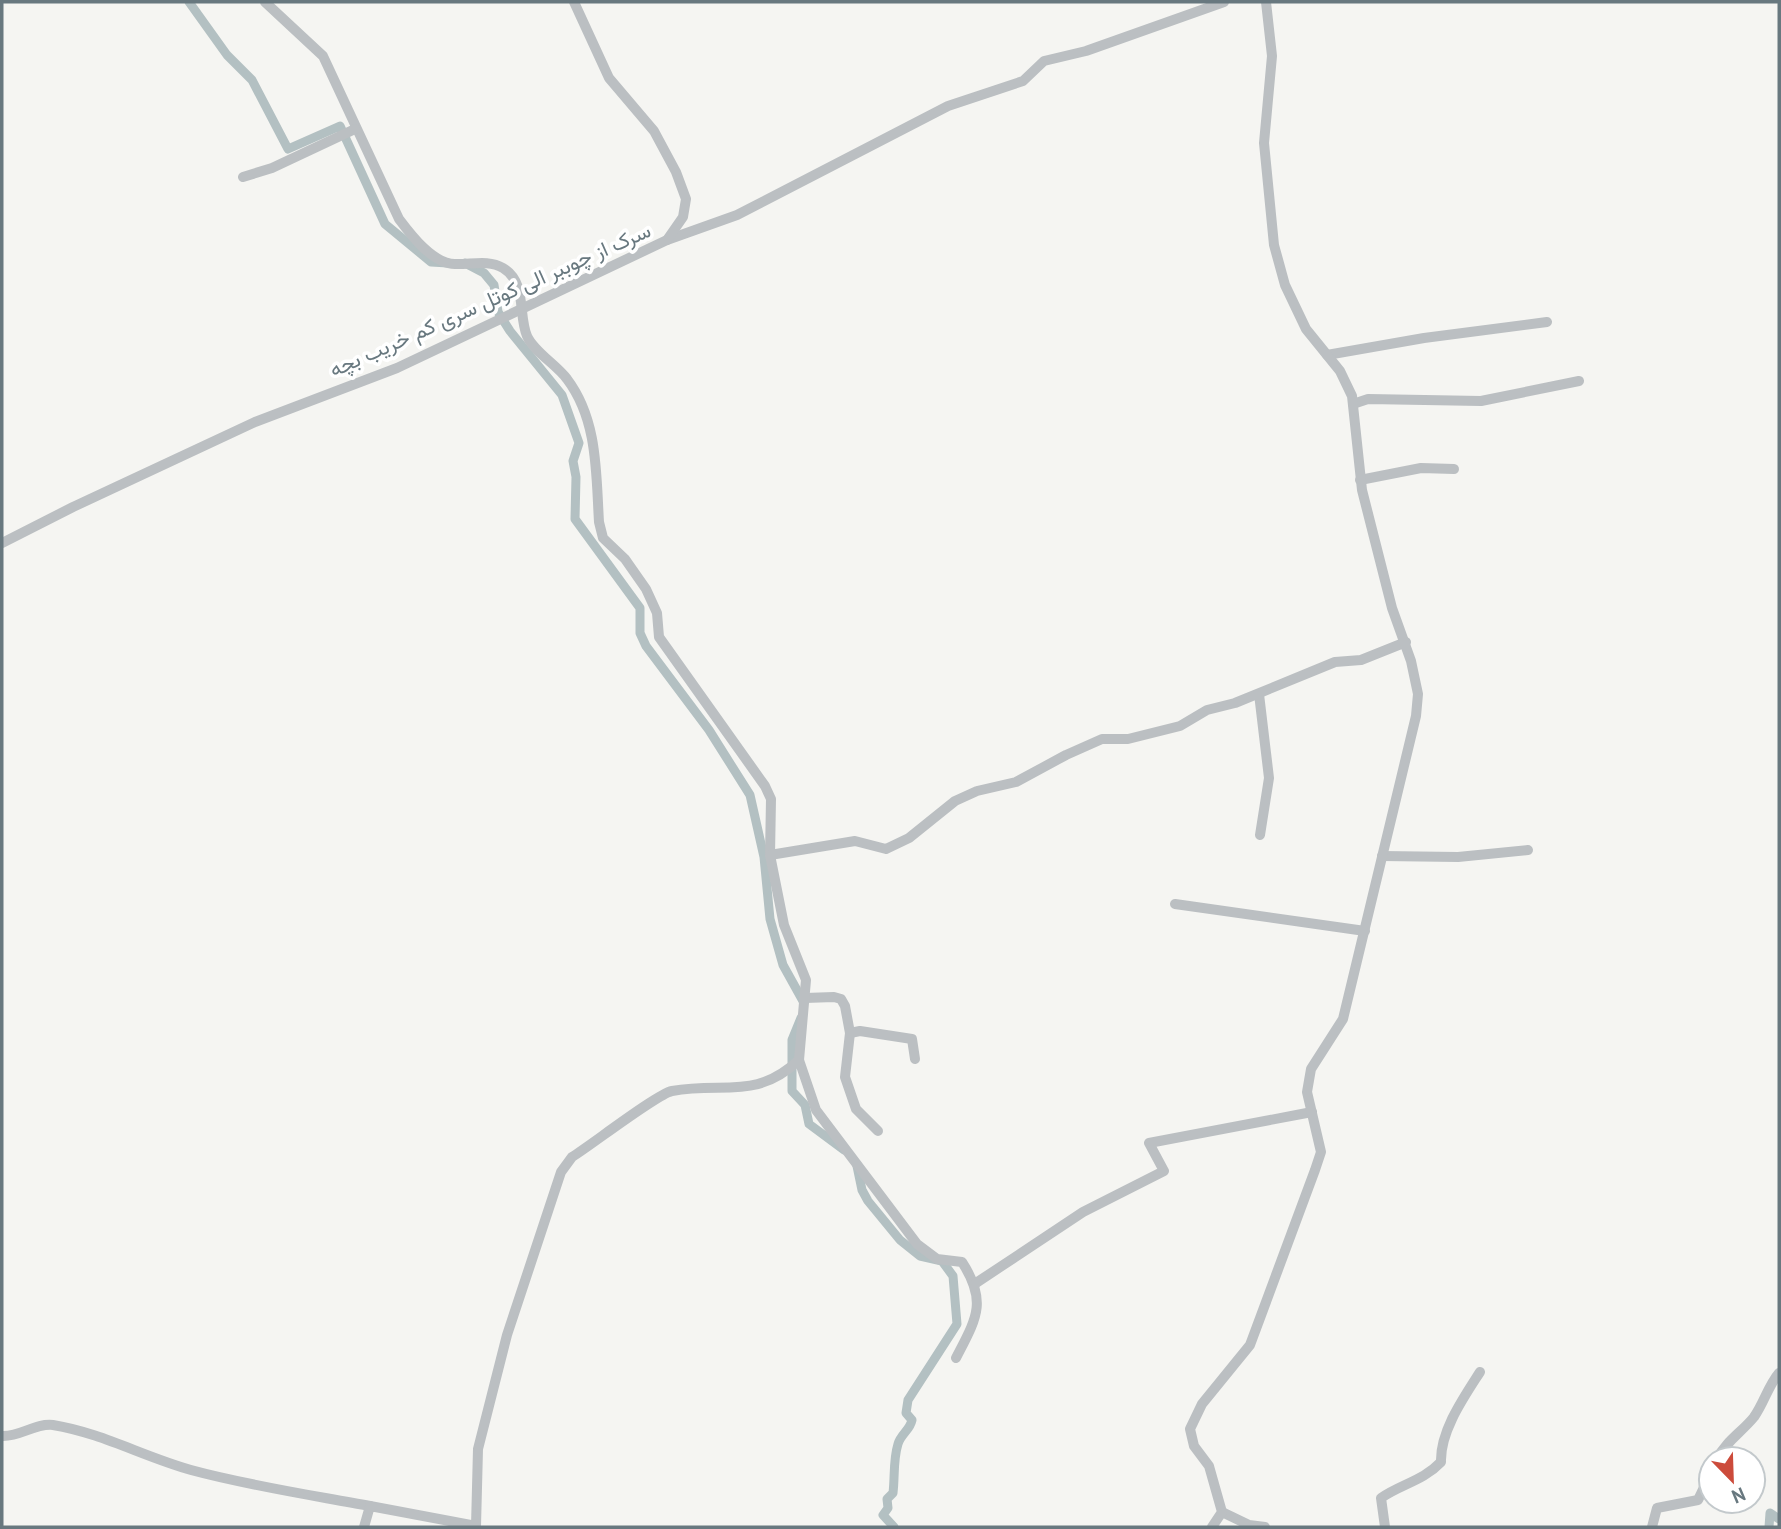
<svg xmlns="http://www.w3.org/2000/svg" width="1781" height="1529" viewBox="0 0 1781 1529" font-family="'PT Sans',Vazirmatn,sans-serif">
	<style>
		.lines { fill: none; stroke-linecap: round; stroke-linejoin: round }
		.canal { stroke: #b3c0c2; stroke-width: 9 }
		.minor { stroke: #bbbfc2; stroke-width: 10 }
		.labels { text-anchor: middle; stroke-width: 7; stroke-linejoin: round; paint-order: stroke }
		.street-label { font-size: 21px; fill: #68787f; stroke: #fff }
	</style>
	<rect width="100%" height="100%" fill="#f5f5f2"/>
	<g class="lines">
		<g class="canal">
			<polyline points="189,2 227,55 252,80 288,149 340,126 385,224 431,262 448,263"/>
			<polyline points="465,263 484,273 494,285 498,312 510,331 562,395 579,443 573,461 576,477 575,519 640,608 640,633 646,646 709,730 750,795 764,857 770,919 783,965 803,1001"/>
			<polyline points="801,1018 792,1040 792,1091 805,1105 809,1124 844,1150"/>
			<path d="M857,1166L862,1190L868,1201L900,1240L920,1256L942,1261L953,1276L957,1324L908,1400L906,1413L912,1420C910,1430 901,1434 898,1444C893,1460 895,1476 893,1493L887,1499L888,1508L883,1515L894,1527"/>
			<polyline points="1769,1527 1770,1513 1779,1519"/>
		</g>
		<g class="minor">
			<path d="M265,2L323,56L399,219C411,235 433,264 455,264C470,265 488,259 503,268C527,282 518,315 527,336C534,352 557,365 567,379C598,420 596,473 599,522L603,538L625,559L646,589L657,613L659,637L765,786L771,799L770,855"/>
			<polyline points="243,177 272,168 355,129"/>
			<polyline points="667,240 737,215 948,106 1023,81 1044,61 1086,51 1224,2"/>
			<polyline points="1327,355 1424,338 1547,322"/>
			<polyline points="1353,404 1368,399 1481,401 1579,381"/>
			<polyline points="1360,480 1421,468 1454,469"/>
			<polyline points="2,543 73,507 255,422 397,368 667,240 683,217 686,199 676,172 654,131 609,78 574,2"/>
			<polyline points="1259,694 1269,778 1260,835"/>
			<polyline points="1382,856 1458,857 1528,850"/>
			<polyline points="1175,904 1365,931"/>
			<polyline points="805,998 834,997 841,999 845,1006 850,1033 845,1077 856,1109 878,1131"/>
			<polyline points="850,1033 860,1031 912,1039 915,1059"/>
			<path d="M799,1060L816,1110L917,1244L937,1259L962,1262C988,1302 976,1319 956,1358"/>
			<polyline points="976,1283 1083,1212 1164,1171 1149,1143 1312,1112"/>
			<path d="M2,1436C20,1437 35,1423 53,1425C102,1433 144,1457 191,1470C250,1486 311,1495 370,1506"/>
			<path d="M1717,1459C1726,1441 1742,1432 1754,1417C1764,1403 1768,1386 1779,1373"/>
			<polyline points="1222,1512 1249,1525 1265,1527"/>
			<path d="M364,1527L370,1506L476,1526L478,1449L507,1335L561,1172L572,1157C590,1146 657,1094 672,1091C723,1081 755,1101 799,1060L806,980L784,925L770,855L855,841L886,849L909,838L955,801L977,791L1016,782L1066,755L1102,739H1128L1180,726L1207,710L1235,703L1335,662L1361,660L1406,642"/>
			<polyline points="1212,1527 1222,1512 1209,1466 1194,1446 1190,1429 1202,1404 1250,1345 1315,1170 1321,1152 1307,1092 1311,1069 1343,1019 1416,716 1418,694 1411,661 1392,608 1362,490 1352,396 1340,371 1306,329 1285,285 1274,245 1264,143 1272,56 1266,2"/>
			<path d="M1385,1527L1381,1498C1401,1484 1423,1481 1441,1462C1440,1431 1464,1397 1480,1372"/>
			<polyline points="1652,1527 1657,1508 1698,1500 1711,1473"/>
		</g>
	</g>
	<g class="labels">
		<g class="street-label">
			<text transform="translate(490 300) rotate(-24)" y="7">سرک از چوببر الی کوتل سری کم خریب بچه</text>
		</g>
	</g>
	<rect width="1781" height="1529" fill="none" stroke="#68787f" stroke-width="7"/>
	<g transform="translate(1732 1480) rotate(157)"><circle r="33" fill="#ffffff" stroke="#c3c9cc" stroke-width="2"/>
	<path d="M0-5L12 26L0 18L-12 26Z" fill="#cc4b3b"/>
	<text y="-10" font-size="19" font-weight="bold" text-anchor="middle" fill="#68787f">N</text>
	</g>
</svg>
